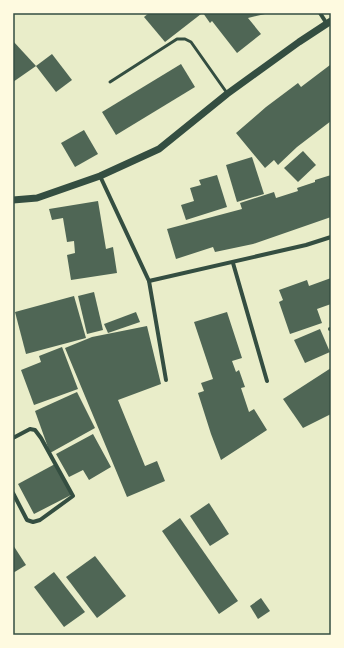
<svg xmlns="http://www.w3.org/2000/svg" width="344" height="648" viewBox="0 0 344 648" font-family="'Roboto Condensed',sans-serif">
	<style>
		.building { fill: #4f6655 }
		.lines { fill: none; stroke-linecap: round; stroke-linejoin: round }
		.service { stroke: #344e41; stroke-width: 3 }
		.minor { stroke: #344e41; stroke-width: 4 }
		.tertiary { stroke: #344e41; stroke-width: 7 }
		.neatline { fill: none; stroke: #344e41; stroke-width: 1.5 }
	</style>
	<rect width="100%" height="100%" fill="#e9edc9"/>
	<g class="building">
		<polygon points="149,13 200,13 201,14 165,42 144,17"/>
		<polygon points="203,13 265,13 265,14 248,18 261,34 237,53 212,21 210,23"/>
		<polygon points="13,41 36,66 13,82"/>
		<polygon points="52,54 72,80 56,92 36,66"/>
		<polygon points="181,64 195,87 116,135 102,112"/>
		<polygon points="330,65 331,67 331,121 297,147 278,165 274,160 265,168 236,133 266,107 298,83 301,87"/>
		<polygon points="84,130 98,154 75,167 61,143"/>
		<polygon points="303,151 316,165 298,182 284,168"/>
		<polygon points="252,157 264,194 237,202 226,165"/>
		<polygon points="217,175 227,207 186,220 181,205 194,201 190,188 201,185 199,180"/>
		<polygon points="331,175 331,217 253,244 215,252 213,247 176,259 167,229 242,209 240,203 274,192 276,198 298,191 297,188 315,182 315,180"/>
		<polygon points="98,201 106,249 113,247 117,273 71,280 67,255 75,253 74,241 67,242 63,218 52,220 49,209"/>
		<polygon points="331,278 331,304 317,309 322,323 290,334 279,302 283,300 279,290 307,280 309,286"/>
		<polygon points="94,292 103,330 87,334 78,296"/>
		<polygon points="74,296 86,338 26,354 15,312"/>
		<polygon points="136,312 140,322 108,333 104,324"/>
		<polygon points="227,312 242,358 232,361 236,372 239,370 245,387 241,388 249,412 254,409 267,430 221,460 211,434 198,393 204,391 201,383 213,379 194,322"/>
		<polygon points="147,326 161,384 118,400 145,466 157,461 165,481 127,497 65,348 92,337"/>
		<polygon points="320,329 330,352 305,363 294,340"/>
		<polygon points="62,347 78,389 34,405 21,370 41,362 39,356"/>
		<polygon points="331,368 331,414 303,428 283,399"/>
		<polygon points="77,392 95,428 50,453 35,411"/>
		<polygon points="93,434 111,467 89,480 83,470 69,477 56,454"/>
		<polygon points="55,464 71,495 34,514 18,484"/>
		<polygon points="209,503 229,534 210,546 190,516"/>
		<polygon points="180,518 238,601 219,614 162,531"/>
		<polygon points="13,545 26,565 13,573"/>
		<polygon points="95,556 126,596 97,618 66,577"/>
		<polygon points="54,572 85,612 64,627 34,587"/>
		<polygon points="261,598 270,611 258,619 250,606"/>
	</g>
	<g class="lines">
		<polyline class="service" points="110,82 177,39 185,39 191,42 227,93"/>
		<g class="minor">
			<polyline points="320,13 327,24"/>
			<polyline points="100,176 149,281 306,245 331,237"/>
			<polyline points="233,263 267,381"/>
			<polyline points="149,281 166,380"/>
			<polyline points="330,329 331,329"/>
			<polyline points="13,438 30,429 35,430 41,438 73,496 40,520 33,522 27,520 13,493"/>
		</g>
		<polyline class="tertiary" points="13,200 37,198 100,176 159,149 227,94 299,42 331,21"/>
	</g>
	<rect width="344" height="648" fill="none" stroke="#fefae0" stroke-width="28"/>
	<rect x="14" y="14" width="316" height="620" class="neatline"/>
</svg>
